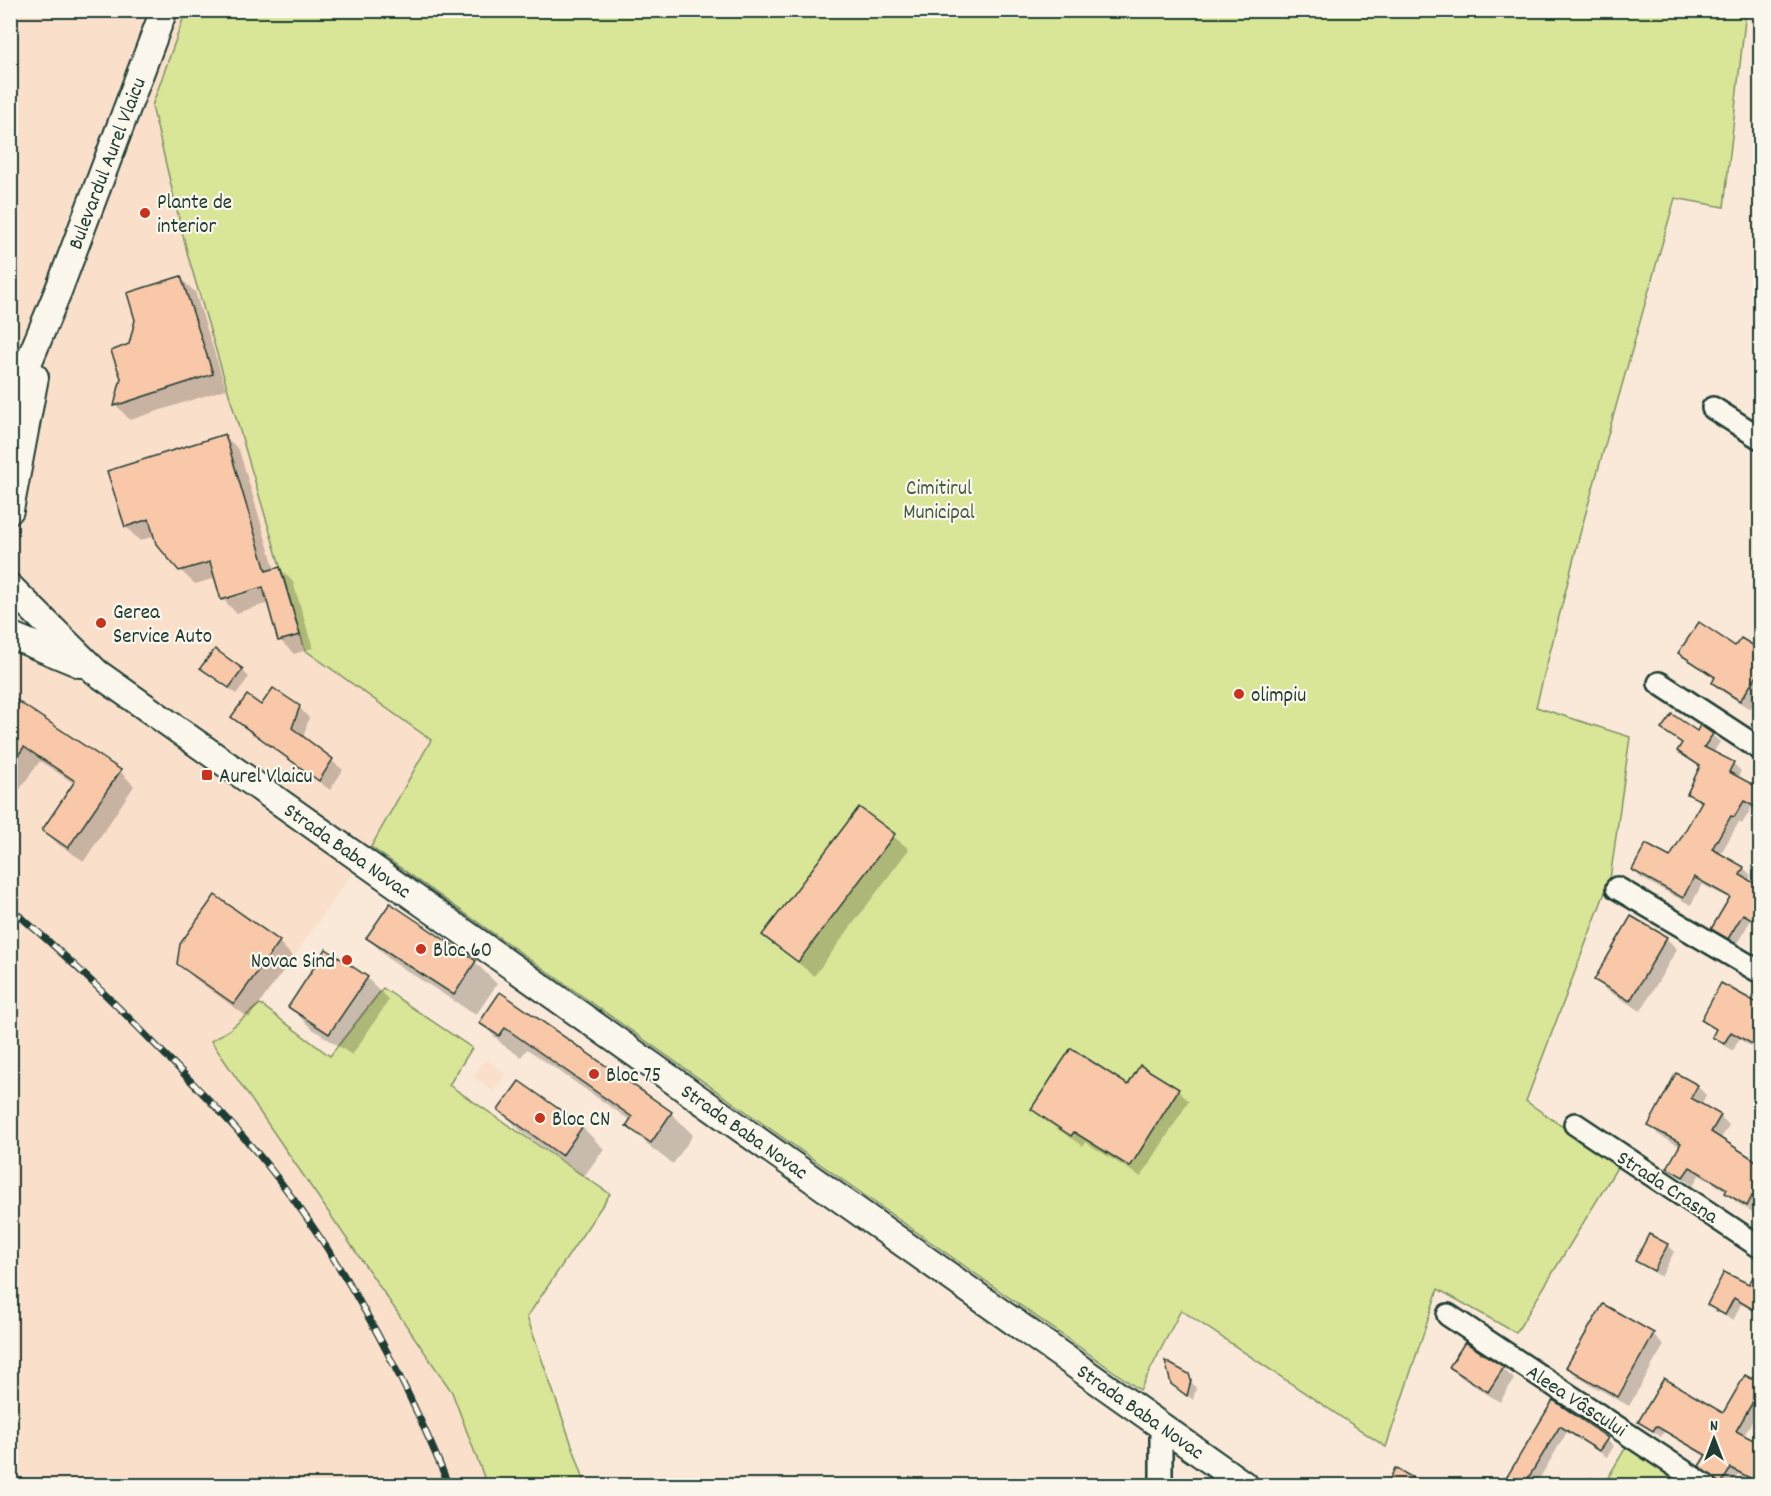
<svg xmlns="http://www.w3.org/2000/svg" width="1771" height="1496" viewBox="0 0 1771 1496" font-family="Dekko,sans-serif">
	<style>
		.built { fill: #fadfca }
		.green { fill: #d9e597; stroke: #7c9166; stroke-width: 1.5 }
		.shadow { fill: #0003; fill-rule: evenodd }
		.building { fill: #f9c8a9; stroke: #1f3d34; stroke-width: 1.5 }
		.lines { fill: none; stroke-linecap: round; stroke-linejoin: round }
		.minor-casing { stroke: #1f3d34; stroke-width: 26 }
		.major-casing { stroke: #1f3d34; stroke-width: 30 }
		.minor { stroke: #fbf7ec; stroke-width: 21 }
		.major { stroke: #fbf7ec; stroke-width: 26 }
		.rail-casing { stroke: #1f3d34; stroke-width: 7 }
		.rail { stroke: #fbf7ec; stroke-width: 4.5; stroke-dasharray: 14; stroke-linecap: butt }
		.poi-dot { fill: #c8321e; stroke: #fbf7ec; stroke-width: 2 }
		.labels { text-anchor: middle; stroke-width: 4.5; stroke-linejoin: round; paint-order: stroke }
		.street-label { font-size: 21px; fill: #1f3d34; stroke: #fbf7ec }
		.poi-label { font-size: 21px; fill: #1f3d34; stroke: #fbf7ec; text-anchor: start }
		.park-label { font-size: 21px; fill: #445f48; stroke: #fbf7ec }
	</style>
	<rect width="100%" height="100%" fill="#fae9d8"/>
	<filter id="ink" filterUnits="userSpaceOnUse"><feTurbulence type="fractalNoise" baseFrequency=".0167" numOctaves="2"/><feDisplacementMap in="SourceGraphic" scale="12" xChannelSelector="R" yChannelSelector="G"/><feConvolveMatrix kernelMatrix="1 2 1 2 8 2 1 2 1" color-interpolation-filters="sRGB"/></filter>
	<g filter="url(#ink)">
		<g class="built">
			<polygon points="10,11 186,11 152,106 199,297 300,635 305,650 431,740 371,847 260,1004 229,1030 452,1392 487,1485 11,1485"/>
			<polygon points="485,1059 506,1074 493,1091 473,1076"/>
		</g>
		<g class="green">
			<polygon points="186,11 1746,11 1724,207 1675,198 1581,530 1536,707 1630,737 1610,879 1526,1101 1618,1166 1516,1333 1438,1289 1386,1447 1181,1310 1140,1390 371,847 431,740 305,650 188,256 152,106"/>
			<polygon points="383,988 472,1048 449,1085 610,1194 527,1317 586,1485 487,1485 452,1392 211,1041 229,1030 260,1004 330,1056"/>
			<polygon points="1626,1447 1692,1485 1603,1486"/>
		</g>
		<g class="shadow">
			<polygon points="180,278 195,292 226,389 130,420 116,405"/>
			<path d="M225,436L239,450L275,570L280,568L293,582L313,648L294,654L280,640L269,603L236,613L223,599L216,578L195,584L180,570L155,535L140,541L126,527L108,472ZM270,583L271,586L229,599V596Z"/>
			<polygon points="1736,648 1760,652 1760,693 1750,709 1723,692 1713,682 1715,679 1680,653"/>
			<polygon points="202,668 242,670 249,677 236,694"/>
			<polygon points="10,702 120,771 134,786 84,861 59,845 44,830 75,784 40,761 17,793 10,789"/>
			<polygon points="261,707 299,707 309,718 303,738 343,770 330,790 233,717"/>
			<polygon points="1663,729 1712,735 1720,742 1713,753 1733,763 1741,771 1737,778 1757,789 1760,782 1760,812 1752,807 1742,824 1739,822 1720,855 1744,868 1751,876 1748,882 1760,889 1760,926 1751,920 1736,945 1713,928 1730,899 1702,884 1691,905 1641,878 1634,870 1670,859 1702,804 1689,793 1701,768 1679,750 1683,745"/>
			<polygon points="859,809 909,849 814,976 764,935"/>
			<polygon points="1632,918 1666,938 1677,949 1641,1011 1606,990 1595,979"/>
			<polygon points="368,938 475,962 497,984 476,1015 390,960"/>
			<polygon points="279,942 293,957 249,1018 194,978 179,963"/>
			<polygon points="367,978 389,1000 352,1055 311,1028 289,1006"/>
			<polygon points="501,994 671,1113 693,1135 673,1164 650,1147 628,1125 631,1121 527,1049 521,1057 503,1045 481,1023"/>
			<polygon points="1760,1007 1760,1052 1739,1039 1733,1051 1713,1037 1717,1031 1703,1020"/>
			<polygon points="1141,1067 1178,1091 1189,1101 1141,1177 1085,1142 1083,1146 1044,1120 1033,1109 1128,1087"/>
			<polygon points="1697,1086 1706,1095 1701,1105 1720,1116 1729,1125 1720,1140 1760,1165 1760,1207 1756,1214 1736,1202 1728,1192 1699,1175 1693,1186 1669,1168 1681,1147 1659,1135 1650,1126"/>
			<polygon points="500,1110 582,1127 604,1149 584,1176 522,1132"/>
			<polygon points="1667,1245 1674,1252 1661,1277 1637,1261"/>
			<polygon points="1760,1284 1760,1315 1741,1304 1733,1321 1708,1305 1749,1286"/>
			<polygon points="1653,1334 1664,1345 1629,1406 1579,1378 1568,1367"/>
			<polygon points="1466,1344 1503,1369 1514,1379 1500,1402 1462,1378 1451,1367"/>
			<polygon points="1185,1373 1196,1388 1193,1400 1176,1386"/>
			<polygon points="1760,1386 1760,1407 1744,1436 1760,1445 1760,1486 1738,1474 1731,1486 1723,1486 1708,1473 1706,1457 1664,1432 1661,1437 1640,1422 1723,1415"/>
			<polygon points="1554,1402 1614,1446 1607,1457 1567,1432 1535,1486 1504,1486"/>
			<polygon points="1590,1476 1604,1484 1606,1486 1585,1486"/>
		</g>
		<g class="building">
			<polygon points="181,276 213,374 114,406 121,378 111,351 129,344 135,320 127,293"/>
			<polygon points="225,434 266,571 280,567 300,635 278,641 263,587 221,600 210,562 179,571 156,544 149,519 125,527 107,471"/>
			<polygon points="1699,622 1735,646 1741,638 1761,650 1761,670 1740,701 1712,683 1715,677 1678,653"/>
			<polygon points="215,649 243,669 229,688 200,668"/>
			<polygon points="273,688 300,706 292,728 333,759 319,781 231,717 247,695 261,705"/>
			<polygon points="10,696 121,770 68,848 42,830 75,781 24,747 10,767"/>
			<polygon points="1672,714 1697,731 1700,725 1713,734 1704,747 1734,762 1729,772 1761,789 1761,810 1744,801 1734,817 1731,816 1712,849 1744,867 1740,875 1761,887 1761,924 1743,914 1728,939 1711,929 1730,897 1694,877 1683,898 1632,870 1646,844 1670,857 1702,801 1687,794 1700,766 1677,751 1682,743 1661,729"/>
			<polygon points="859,807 895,834 798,962 762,935"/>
			<polygon points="215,895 280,941 234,1004 177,964 180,944"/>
			<polygon points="390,903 476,961 454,995 366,938"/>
			<polygon points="1631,916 1667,937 1630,1001 1594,980"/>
			<polygon points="326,949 368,977 329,1034 288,1007"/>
			<polygon points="1721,983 1761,1005 1761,1049 1731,1032 1724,1044 1712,1037 1716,1029 1701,1020"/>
			<polygon points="500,992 672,1112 651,1143 626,1126 632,1117 505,1028 499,1036 479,1023"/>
			<polygon points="1071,1048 1128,1085 1140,1065 1179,1089 1130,1167 1074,1132 1071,1136 1031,1109"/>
			<polygon points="1676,1073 1698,1085 1691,1098 1721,1115 1711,1132 1761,1164 1761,1200 1752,1196 1747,1206 1725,1193 1727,1189 1690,1167 1683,1177 1667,1168 1681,1143 1648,1126"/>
			<polygon points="519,1081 583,1126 562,1156 498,1110"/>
			<polygon points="1649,1234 1668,1244 1654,1271 1635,1261"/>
			<polygon points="1761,1263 1761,1314 1734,1298 1725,1315 1707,1305 1724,1272 1749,1284"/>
			<polygon points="1603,1304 1654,1333 1618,1397 1566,1367"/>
			<polygon points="1465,1342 1504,1367 1488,1392 1449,1367"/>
			<polygon points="1165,1361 1189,1374 1191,1380 1187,1396 1171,1384"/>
			<polygon points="1745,1375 1761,1384 1761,1388 1736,1431 1761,1444 1761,1484 1731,1468 1721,1484 1699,1466 1706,1455 1656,1426 1653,1431 1638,1422 1664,1378 1723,1413"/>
			<polygon points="1553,1400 1608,1438 1599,1451 1560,1426 1524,1485 1502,1485"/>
			<polygon points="1395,1468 1426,1485 1387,1485"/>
		</g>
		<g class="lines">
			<defs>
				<g id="minor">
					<polyline points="1713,408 1760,438"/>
					<polyline points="1659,683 1760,749"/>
					<polyline points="1617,888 1760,972"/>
					<polyline points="1575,1124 1760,1247"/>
					<polyline points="1448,1315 1706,1486"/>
					<polyline points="1161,1427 1161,1486"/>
				</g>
				<g id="major">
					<polyline points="10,407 59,289 164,10"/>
					<polyline points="10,510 35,377"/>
					<polyline points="10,587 96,672 1246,1486"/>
					<polyline points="10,635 80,664"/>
				</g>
			</defs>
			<use href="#minor" class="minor-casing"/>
			<use href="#major" class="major-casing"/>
			<use href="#minor" class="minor"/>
			<use href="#major" class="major"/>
			<defs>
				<path id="rail" d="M10,908C54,944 94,983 134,1023C176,1066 220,1109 259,1155C338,1250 402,1371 449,1486"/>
			</defs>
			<use href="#rail" class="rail-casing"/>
			<use href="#rail" class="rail"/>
		</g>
	</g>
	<g class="poi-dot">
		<circle cx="145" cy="213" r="6"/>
		<circle cx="101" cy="623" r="6"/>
		<circle cx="1239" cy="694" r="6"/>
		<rect x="201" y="769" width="12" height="12" rx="3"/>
		<circle cx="421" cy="949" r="6"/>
		<circle cx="347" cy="960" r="6"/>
		<circle cx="594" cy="1074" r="6"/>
		<circle cx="540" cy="1118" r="6"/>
	</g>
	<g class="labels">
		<g class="street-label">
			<text transform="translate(106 163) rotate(-69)" y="7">Bulevardul Aurel Vlaicu</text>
			<text transform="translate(348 850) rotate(35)" y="7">Strada Baba Novac</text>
			<text transform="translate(745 1131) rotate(35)" y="7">Strada Baba Novac</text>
			<text transform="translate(1668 1186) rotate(33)" y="7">Strada Crasna</text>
			<text transform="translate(1577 1400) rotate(33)" y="7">Aleea Vâscului</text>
			<text transform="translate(1141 1411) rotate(35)" y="7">Strada Baba Novac</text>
		</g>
		<g class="poi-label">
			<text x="157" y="208">Plante de<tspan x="157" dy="24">interior</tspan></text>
			<text x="113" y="618">Gerea<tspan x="113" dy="24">Service Auto</tspan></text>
			<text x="1251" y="701">olimpiu</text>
			<text x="219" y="782">Aurel Vlaicu</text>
			<text x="433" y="956">Bloc 60</text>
			<text x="335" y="967" text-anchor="end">Novac Sind</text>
			<text x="606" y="1081">Bloc 75</text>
			<text x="552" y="1125">Bloc CN</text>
		</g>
		<g class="park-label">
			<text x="939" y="494">Cimitirul<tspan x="939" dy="24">Municipal</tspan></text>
		</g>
	</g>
	<rect width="1771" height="1496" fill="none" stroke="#fbf7ec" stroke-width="36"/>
	<rect x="18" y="18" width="1735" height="1460" fill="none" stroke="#1f3d34" stroke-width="2" filter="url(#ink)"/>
	<g transform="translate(1714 1439)" stroke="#fbf7ec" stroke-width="4.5" paint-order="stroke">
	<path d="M0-4.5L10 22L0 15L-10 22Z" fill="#1f3d34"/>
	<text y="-9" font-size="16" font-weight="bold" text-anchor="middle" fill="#1f3d34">N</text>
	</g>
</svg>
